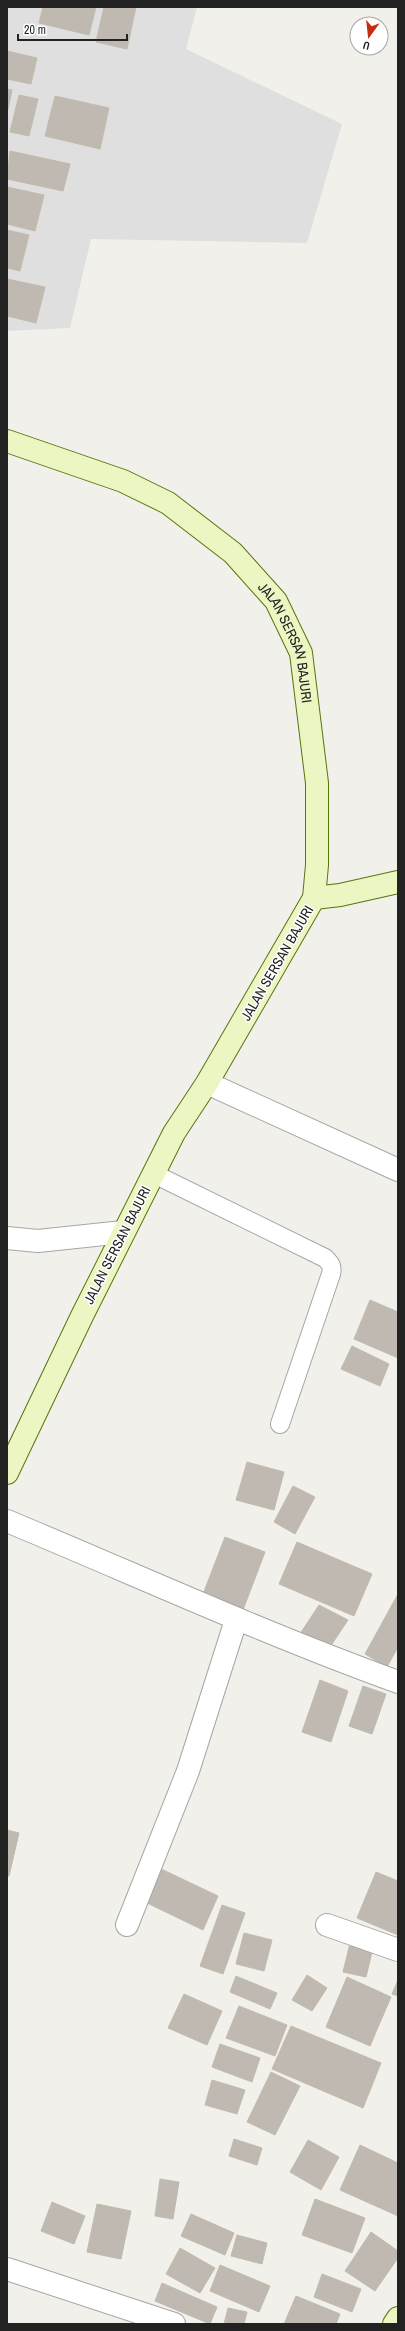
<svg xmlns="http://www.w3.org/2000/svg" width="405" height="2331" viewBox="0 0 405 2331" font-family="'Archivo Narrow',sans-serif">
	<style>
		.residential { fill: #e0dfdf }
		.building { fill: #bfb9b2; stroke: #c2baad }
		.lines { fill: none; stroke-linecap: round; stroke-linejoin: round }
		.lane-casing { stroke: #a6a6a6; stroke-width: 20 }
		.street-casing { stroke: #a6a6a6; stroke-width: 24 }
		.secondary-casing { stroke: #58750d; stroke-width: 24 }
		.lane { stroke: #fff; stroke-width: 18 }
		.street { stroke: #fff; stroke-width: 22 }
		.secondary { stroke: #ebf6c3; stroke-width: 22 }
		.labels { text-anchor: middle; stroke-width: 3; stroke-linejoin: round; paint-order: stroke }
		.street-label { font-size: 14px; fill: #222; stroke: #fff }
	</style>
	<rect width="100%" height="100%" fill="#f1f0ea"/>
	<polygon class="residential" points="7,7 197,7 186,49 342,124 307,243 91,239 70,328 7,331"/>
	<g class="building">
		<polygon points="43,7 96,7 89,35 39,23"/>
		<polygon points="104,7 136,7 127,49 96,42"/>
		<polygon points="7,51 37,58 31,84 7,79"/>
		<polygon points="7,89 12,90 7,114"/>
		<polygon points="19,95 38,99 29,136 10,132"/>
		<polygon points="55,96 109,108 100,149 45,136"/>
		<polygon points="10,151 70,164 63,191 7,179"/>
		<polygon points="7,187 44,195 35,231 7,224"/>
		<polygon points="7,230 29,235 20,271 7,268"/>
		<polygon points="7,279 45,287 36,323 7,316"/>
		<polygon points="370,1300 398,1312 398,1358 354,1339"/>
		<polygon points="352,1346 389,1364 380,1386 341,1369"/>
		<polygon points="247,1462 284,1472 274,1510 236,1500"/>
		<polygon points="293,1486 315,1497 295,1534 274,1522"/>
		<polygon points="225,1537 265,1552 243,1610 203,1594"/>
		<polygon points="297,1542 372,1574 354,1616 279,1584"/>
		<polygon points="398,1594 398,1647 387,1667 365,1654"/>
		<polygon points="319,1605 348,1620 332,1644 300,1634"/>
		<polygon points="320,1680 348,1691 331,1742 302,1732"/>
		<polygon points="363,1686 386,1694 372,1734 349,1726"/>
		<polygon points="7,1830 19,1833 9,1876 7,1876"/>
		<polygon points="157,1867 218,1896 203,1930 141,1900"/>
		<polygon points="376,1872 398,1881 398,1935 357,1918"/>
		<polygon points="222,1905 245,1913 223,1974 200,1966"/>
		<polygon points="244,1933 272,1940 264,1971 236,1964"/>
		<polygon points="351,1939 374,1944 366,1977 343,1972"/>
		<polygon points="307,1975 327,1988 312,2011 292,2000"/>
		<polygon points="236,1976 277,1993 270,2009 230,1992"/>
		<polygon points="347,1977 391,1997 370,2046 326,2027"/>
		<polygon points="398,1980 398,1996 392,1994"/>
		<polygon points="184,1994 222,2011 207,2045 168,2028"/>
		<polygon points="239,2006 287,2025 275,2056 226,2038"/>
		<polygon points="291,2026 381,2063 363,2108 272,2069"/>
		<polygon points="220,2044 260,2058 252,2082 212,2067"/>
		<polygon points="271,2072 300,2086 275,2135 247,2122"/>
		<polygon points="212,2080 245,2090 237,2114 205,2105"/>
		<polygon points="234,2139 262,2148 257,2165 229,2156"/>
		<polygon points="308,2140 339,2157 321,2190 290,2172"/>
		<polygon points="360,2145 398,2163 398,2216 340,2190"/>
		<polygon points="160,2179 179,2182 173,2219 155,2216"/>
		<polygon points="315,2199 365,2218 352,2253 302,2235"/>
		<polygon points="52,2202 85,2216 74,2244 41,2231"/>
		<polygon points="97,2204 131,2211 121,2259 87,2252"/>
		<polygon points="191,2214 234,2233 225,2255 181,2236"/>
		<polygon points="371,2232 398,2251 398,2258 375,2291 345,2271"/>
		<polygon points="237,2235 267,2243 262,2264 231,2256"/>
		<polygon points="180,2248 215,2268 200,2293 166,2274"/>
		<polygon points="220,2265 270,2286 259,2312 210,2291"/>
		<polygon points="322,2274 361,2289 352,2312 314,2297"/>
		<polygon points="162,2283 217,2307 210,2324 155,2301"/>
		<polygon points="296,2296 340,2314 336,2324 284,2324"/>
		<polygon points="228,2308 247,2312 244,2324 224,2324"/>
	</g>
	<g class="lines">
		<defs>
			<path id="lane" d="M154,1174L325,1258C330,1263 333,1266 331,1274L280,1424"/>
			<g id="street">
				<polyline points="207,1083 398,1170"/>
				<polyline points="7,1238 38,1241 123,1232"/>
				<path d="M7,1521C137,1575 265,1634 398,1682"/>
				<polyline points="127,1925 188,1771 236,1620"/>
				<polyline points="327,1925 398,1950"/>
				<polyline points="7,2269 174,2324"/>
			</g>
			<g id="secondary">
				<path id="s1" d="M7,441L123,481L168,503L233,553L276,601L301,653L317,783V865L314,898L207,1083L174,1133L82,1316L7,1473"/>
				<polyline points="314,898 340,895 398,882"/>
				<polyline points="394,2324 398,2318"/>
			</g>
		</defs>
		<use href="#lane" class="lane-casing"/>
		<use href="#street" class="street-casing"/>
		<use href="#secondary" class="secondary-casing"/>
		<use href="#lane" class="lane"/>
		<use href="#street" class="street"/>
		<use href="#secondary" class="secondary"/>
	</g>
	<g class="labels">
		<g class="street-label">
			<text dy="5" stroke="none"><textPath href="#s1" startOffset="362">JALAN SERSAN BAJURI</textPath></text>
			<text transform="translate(277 963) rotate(-60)" y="5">JALAN SERSAN BAJURI</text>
			<text transform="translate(117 1245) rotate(-63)" y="5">JALAN SERSAN BAJURI</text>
		</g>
	</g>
	<rect width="405" height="2331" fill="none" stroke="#222222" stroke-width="16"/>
	<g transform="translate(369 36) rotate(195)"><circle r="19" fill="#ffffff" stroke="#a7a7a7"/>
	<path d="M0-3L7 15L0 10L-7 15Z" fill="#c62d0e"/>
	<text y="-6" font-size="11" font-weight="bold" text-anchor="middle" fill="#222222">U</text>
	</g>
	<path d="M18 34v6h109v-6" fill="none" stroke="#222222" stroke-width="2"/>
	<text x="24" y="34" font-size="12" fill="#222222" stroke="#ffffff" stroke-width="3" paint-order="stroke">20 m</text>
</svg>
